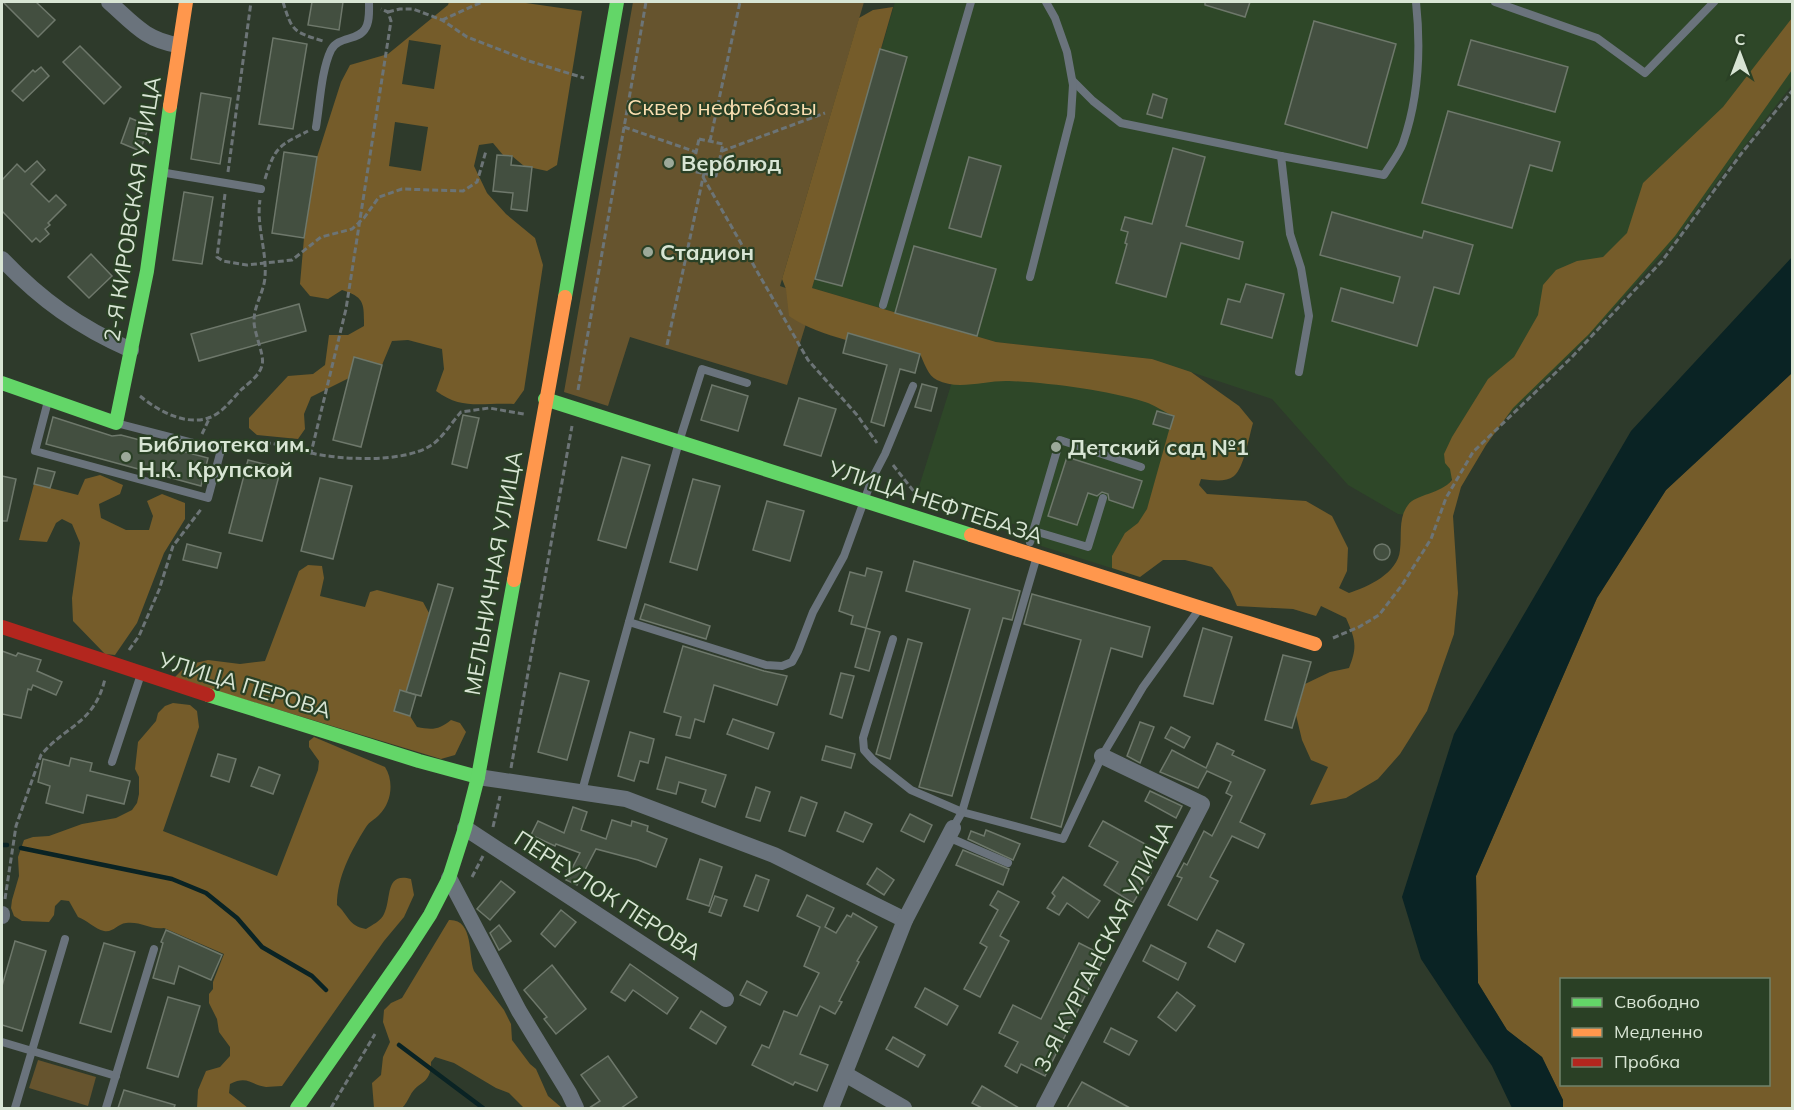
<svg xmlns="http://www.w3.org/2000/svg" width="1794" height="1110" viewBox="0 0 1794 1110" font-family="Mulish,sans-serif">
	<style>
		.built { fill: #2e4728 }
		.green { fill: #66542e }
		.forest { fill: #755c2a; fill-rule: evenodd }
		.water { fill: #0a2324 }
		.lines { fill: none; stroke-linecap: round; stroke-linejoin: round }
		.stream { stroke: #0a2324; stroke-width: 4.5 }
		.building { fill: #434f40; stroke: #6e786b; stroke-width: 1.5 }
		.path { stroke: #6c7476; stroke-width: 3; stroke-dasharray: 6 3; stroke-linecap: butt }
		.lane { stroke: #6a737c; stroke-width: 8 }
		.street { stroke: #6a737c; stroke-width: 16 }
		.fast { stroke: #63d668; stroke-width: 14 }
		.slow { stroke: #ff974d; stroke-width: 14 }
		.jam { stroke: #b3261e; stroke-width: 14 }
		.poi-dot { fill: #9ca999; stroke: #2a4025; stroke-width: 2 }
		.labels { text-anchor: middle; stroke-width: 4.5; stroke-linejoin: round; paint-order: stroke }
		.park-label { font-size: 22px; fill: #fbdfb1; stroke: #2a4025 }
		.poi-label { font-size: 22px; font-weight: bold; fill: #d8e5d4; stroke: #2a4025; text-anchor: start }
		.street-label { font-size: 22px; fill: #d8e5d4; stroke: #2a4025 }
	</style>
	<rect width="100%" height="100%" fill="#2e3a2b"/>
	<g class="built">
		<polygon points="895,2 1792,2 1792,85 1722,175 1674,241 1589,336 1463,460 1429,517 1398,514 1348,485 1272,399 1152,359 996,342 812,288"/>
		<polygon points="963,347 1196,402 1140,577 1019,539 1023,527 917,493"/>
	</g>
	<g class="green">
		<polygon points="633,2 864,2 780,286 814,298 787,385 630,337 608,406 564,392"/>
		<polygon points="38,1060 96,1077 88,1106 29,1088"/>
	</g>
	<g class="forest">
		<path d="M449,2H519L582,11L557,165L547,171L524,166L512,156L503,155L493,143L479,145L474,166L487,193L506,214L535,238L543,265L524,390L514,404C483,402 463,411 436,391L444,369L442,349L408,340L392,341L382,365L355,358L349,378L311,397L304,414L305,429L298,439L257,435L249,428V418L288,376L313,374L325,365L329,335H348L364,326C364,304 365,297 342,290L328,299L310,296L300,284L304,238L317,157L341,82L350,65L388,54L448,5ZM409,40L441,45L434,89L402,84ZM395,122L428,127L421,171L389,166Z"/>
		<path d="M893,7L812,288L996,342L1152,359L1191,372L1239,406L1253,423C1249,436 1244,468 1234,476C1225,483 1212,480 1201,479L1199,485L1207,494L1306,501L1332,516L1348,548L1347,571L1339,588L1349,593C1368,587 1398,573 1400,550C1402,535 1398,518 1408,505C1416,494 1441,494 1452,480L1450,469L1445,463L1444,454L1452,437L1488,379L1514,357L1538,315L1543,285L1556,270L1577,261L1603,257L1627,233L1643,183L1723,107L1792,18V70L1675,236L1589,334L1513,408L1486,445L1461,487L1453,516L1458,593L1454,634L1427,711L1400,754L1378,779L1346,798L1310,805L1328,767L1311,760L1302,740L1296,715L1305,684L1330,672L1349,668C1358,646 1355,639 1346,618L1321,606L1316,616L1293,609L1237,606L1230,590L1212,567L1185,560H1163L1140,577L1112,568V556L1125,533L1138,523L1147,509L1173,416C1164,412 1155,405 1145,402C1105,390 1051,383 1009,381C986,380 958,391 937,380C928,376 924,362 920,354L848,333L846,340C826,334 806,328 789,316L786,289L782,279L859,18L873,10Z"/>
		<path d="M1792,373V1108H1563V1100L1542,1057L1507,1030L1478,983L1476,876L1597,598L1666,490ZM1562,980H1768V1084H1562Z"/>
		<polygon points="100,475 123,485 120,494 99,504 101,518 126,530 149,530 153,516 147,501 162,494 185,503 185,519 164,553 137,623 115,655 105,654 73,621 72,598 80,543 72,524 62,519 56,523 47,542 19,540 34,484 78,495 85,479"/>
		<path d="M308,565L322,566L324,578L320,596L365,607L370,592L377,590L423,602L429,613L406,692L394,711L410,716L417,727C432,730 439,730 451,720L460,723L466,732L455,755L441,759L174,678L187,665L208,660L240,664L265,661L299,571Z"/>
		<path d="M173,703L190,705L197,711L199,727L163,831L277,876L318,770L319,761L309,747V741L314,737L385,767C394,781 392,802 379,815C374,820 370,821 366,827C351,851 337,877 337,905C348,914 348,926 366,929C372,925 381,921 384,914C392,899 384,872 411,879L414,895L404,917L384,941L282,1086C276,1086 271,1087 266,1087C250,1085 248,1075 230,1084L229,1093L248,1108H197L198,1090L206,1071L220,1067L230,1056V1047L219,1032L217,1019L209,1003V994L213,989V982L224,954L164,928C150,930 141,921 126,923C117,924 113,933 104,931C95,929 87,920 78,917L69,901L61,900L55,906L54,915L49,922L22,921L14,916L11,908L12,900L19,876L18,857L24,840L33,837L49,836L82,824L116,818L132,810L137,803L139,794V777L135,769L138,742L156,721L158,713L165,706Z"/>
		<path d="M449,920C474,919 468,955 474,971L504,1010L511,1024L512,1040L530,1064L536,1069L548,1096L562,1108H524L509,1093L496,1088L454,1063L435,1057L431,1062C431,1086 418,1080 410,1096C407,1101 406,1104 402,1108H374L372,1083L381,1075L383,1057L390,1042L383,1022L384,1010L391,1003L402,998Z"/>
	</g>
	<polygon class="water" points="1792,257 1792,373 1666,490 1597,598 1476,876 1478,983 1507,1030 1542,1057 1563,1100 1563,1108 1512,1108 1492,1066 1421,959 1402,897 1454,734 1631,431"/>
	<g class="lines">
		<g class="stream">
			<polyline points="2,845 7,845"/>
			<polyline points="21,848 172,879 206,893 237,918 262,947 312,976 326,990"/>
			<polyline points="399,1045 483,1108"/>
		</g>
	</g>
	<g class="building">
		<polygon points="3,2 36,2 55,20 38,37"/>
		<polygon points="312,2 343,2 339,30 308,25"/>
		<polygon points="1205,2 1250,2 1245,17 1205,5"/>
		<polygon points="1314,21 1396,44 1367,148 1285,124"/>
		<polygon points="273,38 307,44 293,129 259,124"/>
		<polygon points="1471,40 1568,67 1555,112 1458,85"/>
		<polygon points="80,46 121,87 104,104 63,62"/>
		<polygon points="880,49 907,57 842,286 815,279"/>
		<polygon points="41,67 49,76 23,101 12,91 33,70 35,72"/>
		<polygon points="201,93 231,98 220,164 191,159"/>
		<polygon points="1153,94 1167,99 1162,118 1147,114"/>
		<polygon points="1448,111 1560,142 1552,171 1530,165 1512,228 1422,203"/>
		<polygon points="130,118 149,126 140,151 121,143"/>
		<polygon points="1173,148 1205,157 1186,226 1243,242 1239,259 1181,243 1166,297 1116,283 1127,244 1125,243 1128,232 1121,230 1125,217 1152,224"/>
		<polygon points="284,152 317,157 304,238 272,233"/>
		<polygon points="497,155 512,156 511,165 532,167 527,211 511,209 513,193 493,191"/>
		<polygon points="969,157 1001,166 981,237 949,228"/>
		<polygon points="37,161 45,170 31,184 49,202 56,195 66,205 48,223 50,225 45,229 49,234 40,242 36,238 32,242 2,211 2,180 17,164 25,172"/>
		<polygon points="184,192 213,197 202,264 173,260"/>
		<polygon points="1332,212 1422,238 1424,231 1473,245 1459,294 1434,287 1417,346 1332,321 1341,288 1393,303 1400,277 1320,255"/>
		<polygon points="914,246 996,269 977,336 895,313"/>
		<polygon points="91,254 112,276 89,298 68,277"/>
		<polygon points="1246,284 1284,294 1272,338 1221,324 1228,299 1240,302"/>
		<polygon points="299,304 306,331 199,361 191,334"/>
		<polygon points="848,333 920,354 915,373 900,369 884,426 871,422 887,365 843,353"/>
		<polygon points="354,357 382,365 361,447 333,440"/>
		<polygon points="922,384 937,388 931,411 915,407"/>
		<polygon points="712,385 748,396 738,431 701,420"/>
		<polygon points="799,398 836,409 821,456 784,445"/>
		<polygon points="1157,411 1174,416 1170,429 1153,424"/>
		<polygon points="463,415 479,418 467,468 452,464"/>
		<polygon points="53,417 112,436 121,435 208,458 201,486 46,444"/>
		<polygon points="622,457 650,465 626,548 598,540"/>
		<polygon points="1067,457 1142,481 1133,508 1109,500 1108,494 1102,492 1097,496 1088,493 1077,525 1048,516"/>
		<polygon points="248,460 281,468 262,541 229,533"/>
		<polygon points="38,468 55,472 50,488 34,484"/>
		<polygon points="2,476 16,479 7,521 2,521"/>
		<polygon points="320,478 352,486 333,559 301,551"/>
		<polygon points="693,479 720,486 697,570 670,562"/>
		<polygon points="767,501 804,511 790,561 753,550"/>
		<polygon points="187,544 221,553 217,568 183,560"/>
		<circle cx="1382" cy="552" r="8"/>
		<polygon points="914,561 1020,591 1012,620 1003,618 952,796 919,787 970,609 906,591"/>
		<polygon points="867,568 882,572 866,628 851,624 853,616 839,611 850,572 865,576"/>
		<polygon points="438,584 453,588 421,696 406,692"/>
		<polygon points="1032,594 1150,627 1142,657 1111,648 1061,827 1031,818 1081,640 1024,624"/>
		<polygon points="645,604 710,626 706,639 640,619"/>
		<polygon points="866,628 880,632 869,671 855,667"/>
		<polygon points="1203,628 1232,637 1213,704 1184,696"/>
		<polygon points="908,639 922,643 890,759 876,754"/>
		<polygon points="683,646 764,671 787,676 777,705 714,685 704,722 695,719 690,738 676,735 681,717 664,712"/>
		<polygon points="2,651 16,656 18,653 41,660 37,671 62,682 56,695 33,685 31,690 28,689 21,718 2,714"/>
		<polygon points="1283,655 1311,662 1292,728 1265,720"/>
		<polygon points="560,673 589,681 567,760 538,752"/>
		<polygon points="841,673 854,676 842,718 830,714"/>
		<polygon points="400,690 416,695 410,716 394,711"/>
		<polygon points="733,719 774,733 768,749 727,734"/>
		<polygon points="1140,722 1154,727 1140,763 1127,756"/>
		<polygon points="1171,727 1190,737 1184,748 1165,738"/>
		<polygon points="630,732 654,739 648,763 640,761 634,781 618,776"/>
		<polygon points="1217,743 1234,751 1232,755 1265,770 1240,822 1265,834 1258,848 1232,836 1210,877 1218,881 1197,920 1168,905 1182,878 1177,876 1184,863 1187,865 1204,831 1212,836 1232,796 1226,793 1231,782 1207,771 1198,788 1160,772 1172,750 1206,768"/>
		<polygon points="826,746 855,754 851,768 822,760"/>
		<polygon points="218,754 236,759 229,782 211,776"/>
		<polygon points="666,757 726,775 715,807 702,802 706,790 679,782 676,794 657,789"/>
		<polygon points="71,758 92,763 90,771 130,781 124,804 87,795 83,813 46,803 50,786 38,782 43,759 69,766"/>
		<polygon points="259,767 280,775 273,794 251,786"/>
		<polygon points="756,787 770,792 760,821 746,817"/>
		<polygon points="1150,791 1182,806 1176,818 1145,801"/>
		<polygon points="801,797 817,803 805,836 789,831"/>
		<polygon points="573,807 587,812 581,830 606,839 612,820 631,826 632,821 648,826 647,831 667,839 656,867 638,860 596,849 577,885 566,880 580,853 556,844 555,846 531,835 538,821 564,833"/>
		<polygon points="845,812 872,824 863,842 837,831"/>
		<polygon points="910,814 932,825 924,842 901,831"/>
		<polygon points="1103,821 1158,851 1147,871 1151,873 1133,903 1104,885 1118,862 1089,846"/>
		<polygon points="986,830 1020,844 1013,860 968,839 971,831 984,836"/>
		<polygon points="963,850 1009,869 1003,885 956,865"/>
		<polygon points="700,859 722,867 709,906 687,899"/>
		<polygon points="877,868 894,880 884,895 867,884"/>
		<polygon points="756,875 769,880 758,911 744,906"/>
		<polygon points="1063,877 1100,901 1088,918 1067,903 1059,915 1047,908 1055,896 1052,893"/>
		<polygon points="501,881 515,892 490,920 477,909"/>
		<polygon points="998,891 1019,902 1000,936 1009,941 980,997 964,989 987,947 980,943 998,910 990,905"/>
		<polygon points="807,895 834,908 825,927 836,933 847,915 851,917 853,913 877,927 857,961 859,962 839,1001 842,1002 835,1014 820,1006 800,1054 828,1065 817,1091 795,1082 793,1085 752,1065 762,1045 769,1048 784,1011 797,1016 819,973 804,966 820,927 797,916"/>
		<polygon points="715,896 727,900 721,916 709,912"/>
		<polygon points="561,910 576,922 555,947 541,934"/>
		<polygon points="499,925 511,941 499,950 490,933"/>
		<polygon points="166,930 222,955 211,980 179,966 174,984 153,978 163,943 161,942"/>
		<polygon points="1217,930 1244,944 1235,962 1208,947"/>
		<polygon points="15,941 46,951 22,1031 2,1025 2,986"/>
		<polygon points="104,943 135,952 111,1032 80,1023"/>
		<polygon points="1079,943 1105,956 1045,1076 1021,1064 1017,1073 1005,1066 1018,1042 999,1033 1013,1005 1041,1019"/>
		<polygon points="1151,945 1186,963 1178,980 1143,961"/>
		<polygon points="630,964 678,998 667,1014 633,990 625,1001 611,992"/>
		<polygon points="552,965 586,1009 556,1034 544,1019 547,1017 524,990"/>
		<polygon points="747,981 767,992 760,1005 740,995"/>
		<polygon points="925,988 958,1006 947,1025 915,1007"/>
		<polygon points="1177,992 1195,1006 1176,1031 1158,1017"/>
		<polygon points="168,997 200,1006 178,1077 147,1068"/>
		<polygon points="701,1011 726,1027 716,1044 690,1028"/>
		<polygon points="1111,1028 1137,1041 1129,1055 1104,1042"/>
		<polygon points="893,1037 925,1055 918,1067 886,1049"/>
		<polygon points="608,1056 637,1097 621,1108 589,1108 600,1101 581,1075"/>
		<polygon points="1082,1082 1108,1096 1130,1108 1067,1108"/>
		<polygon points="982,1086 1019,1108 982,1108 972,1103"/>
		<polygon points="124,1090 175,1105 174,1108 118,1108"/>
	</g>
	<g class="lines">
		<g class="path">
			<path d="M283,2C292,31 293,32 323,41"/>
			<polyline points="388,12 400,9 413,9 442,20 467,37 529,61 584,78"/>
			<polyline points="442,20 482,2"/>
			<polyline points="624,127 696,152"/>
			<polygon points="699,139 723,144 716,176 692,171"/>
			<polyline points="710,141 740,2"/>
			<polyline points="722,151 825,113"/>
			<polyline points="228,172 251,2"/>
			<polyline points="703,177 808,360 857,415 877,443"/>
			<path d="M265,179C275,147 278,146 308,131"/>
			<polyline points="225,194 217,257 223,261 247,265 292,260 321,237 352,229 364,218 379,197 402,189 463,191 477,182 486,151"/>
			<polyline points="667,345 704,173"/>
			<polyline points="578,390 646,2"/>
			<path d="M140,396C158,411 187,427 211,417C223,412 233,398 242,389C249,383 260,375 262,365C265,355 254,334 254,321C254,305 264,292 265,277C267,251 256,225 260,200"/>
			<polyline points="202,434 210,417"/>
			<path d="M229,444C256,437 285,446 311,453L346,309L391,21L388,12L381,9"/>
			<path d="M311,453C342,460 402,463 430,446C442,439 452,422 461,412L489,408L524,414"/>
			<polyline points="893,465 919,498"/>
			<polyline points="1333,638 1359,627 1379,615 1402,585 1431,539 1446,498 1473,452 1572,357 1662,261 1741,154 1792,91"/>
			<polyline points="129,650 139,636 159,590 173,546 202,508"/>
			<polyline points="511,768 572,426"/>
			<polyline points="493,827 500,796"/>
			<polyline points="472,877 483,856"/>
			<path d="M5,899L16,826L41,755C66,725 94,724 105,679"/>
			<polyline points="331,1108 375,1034"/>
		</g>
		<g class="lane">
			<polyline points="1495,2 1597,38 1645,73 1714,2"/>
			<polyline points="1073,81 1093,101 1121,123 1281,156"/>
			<path d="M316,127C320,104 321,71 331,50C338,36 358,41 365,29C370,22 369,10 369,2"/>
			<polyline points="160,172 261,189"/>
			<polyline points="1030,277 1071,116 1073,85 1067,52 1055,18 1046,2"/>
			<polyline points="883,305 971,2"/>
			<path d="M1299,372L1309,316L1301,268L1290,234L1281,156L1384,175C1390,165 1399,154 1403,143C1419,97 1421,49 1416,2"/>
			<polyline points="48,401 35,451 208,498 221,450 116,423"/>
			<polyline points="1034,531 1088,547 1103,498"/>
			<polyline points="1030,542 1060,440 1141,467"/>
			<polyline points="629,622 766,665 782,666 792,662 798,651 813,612 844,556 872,479 885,454 913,386"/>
			<polyline points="893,639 863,738 864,750 873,760 911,790 962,812 1063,839 1102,756 1143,687 1200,608"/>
			<polyline points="112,762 141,674"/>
			<polyline points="582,791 679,442 702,369 747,383"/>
			<polyline points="953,828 962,812 1037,556"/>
			<polyline points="948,837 1008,863"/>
			<polyline points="2,1042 116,1076"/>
			<polyline points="15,1108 65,939"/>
			<polyline points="106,1108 154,949"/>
		</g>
		<g class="street">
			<path d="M109,2C133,23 145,40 178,45"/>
			<path d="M2,259C41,300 79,327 131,350"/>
			<polyline points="478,777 626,799 774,855 905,920"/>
			<polyline points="465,828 726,999"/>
			<polyline points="449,878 519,1011 569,1093 576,1108"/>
			<polyline points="2,916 2,914"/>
			<polyline points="845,1074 904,1108"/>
			<polyline points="831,1108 905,920 953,828"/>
			<polyline points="1044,1108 1202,804 1102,756"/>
		</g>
		<g class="fast">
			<polyline points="565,297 617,2"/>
			<polyline points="2,383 116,423 147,271 170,106"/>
			<polyline points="545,399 971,535"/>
			<polyline points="208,695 419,761 478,777"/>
			<polyline points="297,1108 406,952 430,915 449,878 465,828 478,777 514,580"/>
		</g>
		<g class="slow">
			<polyline points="170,106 186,2"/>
			<polyline points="971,535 1315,644"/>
			<polyline points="514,580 565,297"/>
		</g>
		<polyline class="jam" points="2,627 208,695"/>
	</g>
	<g class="poi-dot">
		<circle cx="669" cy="163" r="6"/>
		<circle cx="648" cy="252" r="6"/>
		<circle cx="1056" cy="447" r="6"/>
		<circle cx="126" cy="457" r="6"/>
	</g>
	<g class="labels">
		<g class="park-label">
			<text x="722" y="115">Сквер нефтебазы</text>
		</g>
		<g class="poi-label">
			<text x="681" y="171">Верблюд</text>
			<text x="660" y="260">Стадион</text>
			<text x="138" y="452">Библиотека им.<tspan x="138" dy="25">Н.К. Крупской</tspan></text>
			<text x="1068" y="455">Детский сад №1</text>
		</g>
		<g class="street-label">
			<text transform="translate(132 209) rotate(-81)" y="8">2-Я КИРОВСКАЯ УЛИЦА</text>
			<text transform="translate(936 502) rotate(18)" y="8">УЛИЦА НЕФТЕБАЗА</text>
			<text transform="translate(493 573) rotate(-80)" y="8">МЕЛЬНИЧНАЯ УЛИЦА</text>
			<text transform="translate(245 685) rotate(17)" y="8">УЛИЦА ПЕРОВА</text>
			<text transform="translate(608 895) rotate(33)" y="8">ПЕРЕУЛОК ПЕРОВА</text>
			<text transform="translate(1103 946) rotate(-63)" y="8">3-Я КУРГАНСКАЯ УЛИЦА</text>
		</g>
	</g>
	<rect width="1794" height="1110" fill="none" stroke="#d8e5d4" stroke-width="6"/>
	<rect x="1560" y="978" width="210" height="108" fill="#2a4025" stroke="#70826b" stroke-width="1.5"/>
	<rect x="1572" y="998" width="30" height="9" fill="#63d668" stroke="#70826b" stroke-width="1.5"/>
	<text x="1614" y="1008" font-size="18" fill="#d8e5d4">Свободно</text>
	<rect x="1572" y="1028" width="30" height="9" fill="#ff974d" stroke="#70826b" stroke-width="1.5"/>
	<text x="1614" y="1038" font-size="18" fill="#d8e5d4">Медленно</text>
	<rect x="1572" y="1058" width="30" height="9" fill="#b3261e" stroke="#70826b" stroke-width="1.5"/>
	<text x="1614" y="1068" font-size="18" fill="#d8e5d4">Пробка</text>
	<g transform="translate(1740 54)" stroke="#2a4025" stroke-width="4.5" paint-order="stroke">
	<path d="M0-4.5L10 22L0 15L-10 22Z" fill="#d8e5d4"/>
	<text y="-9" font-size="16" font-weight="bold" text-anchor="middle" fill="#d8e5d4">С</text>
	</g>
</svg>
